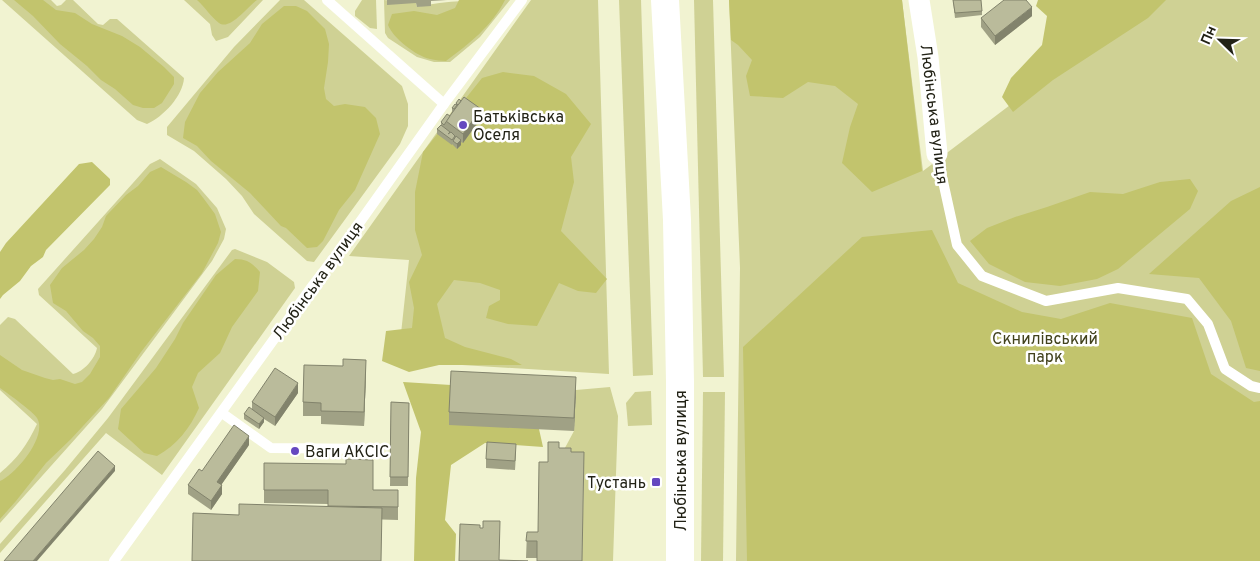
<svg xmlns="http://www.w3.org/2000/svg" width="1260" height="561" viewBox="0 0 1260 561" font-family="Overpass,sans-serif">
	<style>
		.green { fill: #cfd194 }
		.forest { fill: #c2c46d }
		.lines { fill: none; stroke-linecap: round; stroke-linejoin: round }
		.lane { stroke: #fff; stroke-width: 10 }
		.street { stroke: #fff; stroke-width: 21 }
		.secondary { stroke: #fff; stroke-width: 28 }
		.wall { fill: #a0a185 }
		.shaded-wall { fill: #82836c }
		.building { fill: #babb9b; stroke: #82836c }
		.poi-dot { fill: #6548c0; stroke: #fff; stroke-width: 2 }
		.labels { text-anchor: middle; stroke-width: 5; stroke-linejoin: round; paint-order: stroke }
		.street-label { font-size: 16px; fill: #222216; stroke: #fff }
		.poi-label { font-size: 16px; fill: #222216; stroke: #fff; text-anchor: start }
		.park-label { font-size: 16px; fill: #42421d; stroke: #fff }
	</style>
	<rect width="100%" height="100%" fill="#f1f3d1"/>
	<g class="green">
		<path d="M2,0H51L57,6L61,5L66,0H73L98,24L103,25L110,19H117L184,78C183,96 163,117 147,124L137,120Z"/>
		<polygon points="184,0 263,0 228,37 216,41 212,35 210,24"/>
		<polygon points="280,0 304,0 402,86 408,104 408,126 400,144 314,262 307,261 254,214 242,196 226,179 194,151 167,135 167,127 234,47"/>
		<polygon points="362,0 376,0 377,29 370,28 355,16 355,11"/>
		<path d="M384,0L416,3L417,7C446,0 479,0 510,0L480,37L450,62H434L417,57L388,38L385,33Z"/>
		<polygon points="531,0 598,0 609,374 398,361 409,260 349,256"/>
		<polygon points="619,0 641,0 653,375 633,376"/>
		<polygon points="694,0 713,0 724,377 703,377"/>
		<polygon points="729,0 902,0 923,171 1149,0 1260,0 1260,561 736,561 740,268"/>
		<path d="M160,159L196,184L217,208L226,229L224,239L212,261L102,409L0,523V473C18,458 27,445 37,424L0,390V325L8,317L15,319L73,374C83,372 95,359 97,348L39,295L38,289L150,164Z"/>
		<polygon points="235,249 267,262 294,282 295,288 162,475 106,433 0,553 0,544 65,470 108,418 232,250"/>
		<polygon points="610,387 618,416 613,561 582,561 584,469 559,459 574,431 576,390"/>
		<polygon points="651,391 652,425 628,426 626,403 635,392"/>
		<polygon points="703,392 725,392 723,561 701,561"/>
	</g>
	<g class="forest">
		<polygon points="14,0 43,0 56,10 75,13 92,24 122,36 140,47 164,67 174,77 174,84 162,103 154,108 143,108 133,105 115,89 101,80 87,66 60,44 33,16"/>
		<path d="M197,0H257C248,6 230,31 219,23C211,17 205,7 197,0Z"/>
		<path d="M459,0H505C492,26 469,44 446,61C441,61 435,60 430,59C416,56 393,38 388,25L392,14L414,11L437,15L455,8Z"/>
		<polygon points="729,0 902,0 922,171 872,192 842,163 850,127 858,104 835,86 808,82 783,98 750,96 746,76 752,60 738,45 731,40"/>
		<polygon points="1038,0 1166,0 1148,18 1053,80 1013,112 1002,97 1011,78 1042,45 1047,16 1036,6"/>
		<polygon points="284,6 296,6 307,11 325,29 329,44 328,62 324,88 326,99 334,106 345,104 365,107 376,118 380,134 355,190 339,210 323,241 317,247 307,248 286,228 281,226 250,193 211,161 197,146 183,138 185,122 200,93 218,72 250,43 262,24"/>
		<polygon points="503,72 534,76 566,94 591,124 571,157 574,182 561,231 607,279 596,293 578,291 559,283 537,326 508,324 486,318 489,306 500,300 500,290 480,283 454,280 437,304 445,338 465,347 511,359 522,365 439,365 409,372 382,361 386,331 412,328 414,308 409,282 422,255 415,230 415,192 423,152 482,78"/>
		<polygon points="92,162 110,179 110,185 46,250 43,257 31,266 20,281 3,295 0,299 0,252 6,243 79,164"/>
		<path d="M161,167L186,182L197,190L204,199L215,214L221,232L218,243L202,273L141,352L109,398L71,439L46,463L16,501L0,519V481C16,474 48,436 37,418C34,412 7,393 0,388V355L22,370L45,378L53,380L60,379L75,384L82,382L90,374L100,357V346L93,338L83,331L66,311L53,303L50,285L62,268L84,250L94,239L102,227L106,216L126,195L138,186L150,172Z"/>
		<polygon points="1190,179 1198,191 1190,209 1118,269 1097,279 1060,286 1025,282 989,264 970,241 987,228 1015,217 1047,207 1090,192 1123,194 1160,182"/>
		<polygon points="1260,187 1260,371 1246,368 1231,321 1199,278 1149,274 1231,201"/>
		<polygon points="932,230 958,283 1022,312 1061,319 1110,303 1192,318 1211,374 1254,402 1260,401 1260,561 747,561 743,347 862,237"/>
		<path d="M235,259C247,259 252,263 260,272L258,291L232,327L220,353L198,373L192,387L199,408C190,428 177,445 157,456L144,453L118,429L121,409L156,368L175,339L183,323L216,275Z"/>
		<polygon points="403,382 451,385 539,429 543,447 485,443 451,465 445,520 456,534 455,561 414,561 416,478 421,432"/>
	</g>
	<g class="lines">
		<g class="lane">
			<polyline points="327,0 444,104"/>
			<polyline points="937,154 957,245 982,276 1046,301 1118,288 1187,299 1208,324 1225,369 1251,386 1260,388"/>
			<polyline points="222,413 271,448 379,449"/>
			<polyline points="114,561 313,285 340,250 444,104 522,0"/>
		</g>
		<polyline class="street" points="919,0 928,57 937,154"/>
		<polyline class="secondary" points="665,0 677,220 680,382 680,561"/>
	</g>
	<g class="wall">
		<polygon points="387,0 447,0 431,1 431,6 417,7 416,3 387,5"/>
		<polygon points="953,0 982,11 982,15 955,18"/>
		<polygon points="1032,16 995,45 981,27 981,18"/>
		<polygon points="456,103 481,118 463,143 461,142 461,145 457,149 453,145 453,144 452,145 437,134 437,129 441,125 441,122 450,116 452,112 452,108 456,104"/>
		<polygon points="366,373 364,426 321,424 321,416 303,416 303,402"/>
		<polygon points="576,390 574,431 449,425 449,412"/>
		<polygon points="298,393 275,426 264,419 264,422 259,429 244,419 244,414 252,410 252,402"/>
		<polygon points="391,402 409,403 408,486 390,486"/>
		<polygon points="249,445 221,485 222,494 211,510 188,494 188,485 202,471"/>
		<polygon points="559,448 571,452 537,558 526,558 527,532 538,532 548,462"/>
		<polygon points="516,453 515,470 486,468 486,459"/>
		<polygon points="264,463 373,490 398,490 398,520 239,515 328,506 328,504 264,503"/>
	</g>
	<g class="shaded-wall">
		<polygon points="1032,7 1032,16 995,45 995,36"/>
		<polygon points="481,109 481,118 463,143 463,134"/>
		<polygon points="461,140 461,145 457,149 457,144"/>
		<polygon points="366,360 366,373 364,426 364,412"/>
		<polygon points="576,377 576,390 574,431 574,418"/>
		<polygon points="298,383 298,393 275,426 275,417"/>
		<polygon points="264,418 264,422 259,429 259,424"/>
		<polygon points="249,436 249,445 217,491 217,482"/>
		<polygon points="115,466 115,471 37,561 33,561"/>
		<polygon points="222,485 222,494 211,510 211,501"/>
	</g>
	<g class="building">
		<polygon points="953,0 981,0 982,11 955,13"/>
		<polygon points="1004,0 1026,0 1032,7 995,36 981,18"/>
		<polygon points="464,97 481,109 463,134 446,121"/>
		<polygon points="459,99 461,101 458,105 456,103"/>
		<polygon points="455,104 457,105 454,109 452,108"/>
		<polygon points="447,114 450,116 444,125 441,122"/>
		<polygon points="441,125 450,132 448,134 451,132 455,136 452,140 437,129"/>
		<polygon points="456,136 461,140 457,144 453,141"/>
		<polygon points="343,359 366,360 364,412 321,411 321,403 303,402 304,365 343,366"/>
		<polygon points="275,368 298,383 275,417 252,402"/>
		<polygon points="451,371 576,377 574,418 449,412"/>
		<polygon points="391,402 409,403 408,477 390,477"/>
		<polygon points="249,407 264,418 259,424 244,414"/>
		<polygon points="234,425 249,436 217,482 222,485 211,501 188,485 199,469 202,471"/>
		<polygon points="487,442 516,444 515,461 486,459"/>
		<polygon points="548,442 559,442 559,448 571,448 571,452 584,452 582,561 537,561 537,541 526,541 527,532 538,532 539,462 548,462"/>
		<polygon points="98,451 115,466 33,561 4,561"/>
		<polygon points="346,459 373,460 373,490 398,490 398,507 328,506 328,490 264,490 264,463 346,464"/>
		<polygon points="239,504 382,508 381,561 192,561 193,513 239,515"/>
		<polygon points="483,521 500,521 499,560 528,561 459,561 460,524 480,525 480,528 483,528"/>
	</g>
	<g class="poi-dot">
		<circle cx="463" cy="125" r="5"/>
		<circle cx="295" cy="451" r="5"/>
		<rect x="651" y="477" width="10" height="10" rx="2.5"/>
	</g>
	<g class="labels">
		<g class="street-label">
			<text transform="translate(935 114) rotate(83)" y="6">Любінська вулиця</text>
			<text transform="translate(317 280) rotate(-54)" y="6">Любінська вулиця</text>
			<text transform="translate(680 461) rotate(-90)" y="6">Любінська вулиця</text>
		</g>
		<g class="poi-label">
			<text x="473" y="122">Батьківська<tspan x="473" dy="18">Оселя</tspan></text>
			<text x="305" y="457">Ваги АКСІС</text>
			<text x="646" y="488" text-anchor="end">Тустань</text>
		</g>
		<g class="park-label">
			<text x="1045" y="344">Скнилівський<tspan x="1045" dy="18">парк</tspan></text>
		</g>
	</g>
	<g transform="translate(1220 40) rotate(293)" stroke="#ffffff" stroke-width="4" paint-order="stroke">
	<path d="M0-4L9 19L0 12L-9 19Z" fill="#222216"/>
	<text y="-8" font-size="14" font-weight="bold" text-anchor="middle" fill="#222216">Пн</text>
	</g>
</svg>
